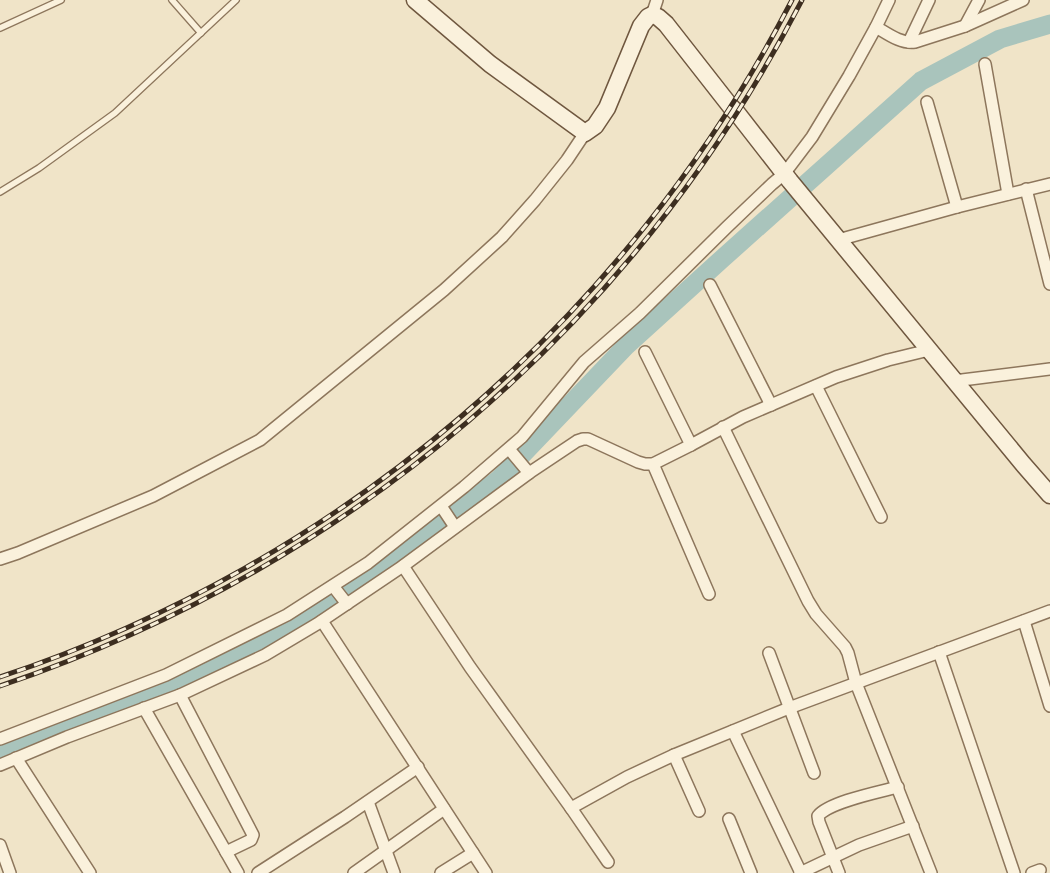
<svg xmlns="http://www.w3.org/2000/svg" width="1050" height="873" viewBox="0 0 1050 873" font-family="Bitter,serif">
	<style>
		.lines { fill: none; stroke-linecap: round; stroke-linejoin: round }
		.river { stroke: #a9c4bc; stroke-width: 19 }
		.lane-casing { stroke: #8d765c; stroke-width: 8 }
		.street-casing { stroke: #8d765c; stroke-width: 14 }
		.secondary-casing { stroke: #6f573f; stroke-width: 19 }
		.lane { stroke: #faf1dc; stroke-width: 5.5 }
		.street { stroke: #faf1dc; stroke-width: 11 }
		.secondary { stroke: #faf1dc; stroke-width: 16 }
		.rail-casing { stroke: #3d2e20; stroke-width: 5 }
		.rail { stroke: #f7eed8; stroke-width: 3; stroke-dasharray: 9; stroke-linecap: butt }
	</style>
	<rect width="100%" height="100%" fill="#f0e4c8"/>
	<g class="lines">
		<polyline class="river" points="0,749 120,704 212,666 283,630 380,569 499,479 626,346 723,258 921,81 1000,39 1050,24"/>
		<defs>
			<g id="lane">
				<polyline points="172,0 201,33"/>
				<polyline points="0,28 61,0"/>
				<polyline points="0,192 39,168 115,113 236,0"/>
			</g>
			<g id="street">
				<polyline points="652,15 657,0"/>
				<polyline points="965,26 979,0"/>
				<path d="M876,27C888,34 901,44 915,42L965,26L1023,0"/>
				<polyline points="909,42 929,0"/>
				<polyline points="985,64 1008,194"/>
				<polyline points="927,102 957,207"/>
				<polyline points="1026,189 1050,284"/>
				<polyline points="838,240 957,207 1050,184"/>
				<polyline points="710,285 771,405"/>
				<polyline points="645,352 691,445"/>
				<polyline points="954,381 1050,369"/>
				<polyline points="816,386 881,517"/>
				<polyline points="723,427 808,601 816,614 845,647 848,653 856,683 931,873"/>
				<polyline points="509,449 529,473"/>
				<polyline points="653,464 709,594"/>
				<polyline points="441,506 455,527"/>
				<polyline points="0,559 18,553 153,496 260,440 444,290 502,237 535,200 567,160 585,133"/>
				<polyline points="403,566 470,667 571,808 608,862"/>
				<polyline points="333,586 347,604"/>
				<polyline points="322,621 486,873"/>
				<polyline points="1024,621 1050,706"/>
				<polyline points="939,652 1014,873"/>
				<polyline points="769,653 814,773"/>
				<polyline points="180,695 253,835 251,840 226,852"/>
				<polyline points="144,708 238,873"/>
				<polyline points="733,731 801,873"/>
				<polyline points="0,739 166,675 287,615 368,563 464,487 522,437 584,362 640,313 727,227 772,184 784,174 812,137 849,76 876,27 889,0"/>
				<polyline points="674,755 699,811"/>
				<polyline points="16,758 90,873"/>
				<polyline points="0,765 67,737 180,695 265,655 317,624 403,566 529,473 577,441 583,439 588,439 638,462 645,464 653,464 691,445 743,417 836,377 888,360 929,350"/>
				<polyline points="368,802 394,873"/>
				<polyline points="571,808 627,777 674,755 789,708 1050,611"/>
				<polyline points="729,819 751,873"/>
				<polyline points="0,845 10,873"/>
				<polyline points="258,873 345,817 418,767"/>
				<polyline points="354,873 444,809"/>
				<polyline points="441,873 473,853"/>
				<polyline points="800,873 859,845 913,826"/>
				<path d="M839,873L819,822L818,816C829,802 879,792 898,787"/>
				<polyline points="1032,873 1040,870"/>
			</g>
			<polyline id="secondary" points="415,0 490,64 585,133 595,126 607,108 641,26 648,17 652,15 658,17 666,24 731,107 737,113 790,181 1023,464 1050,495"/>
		</defs>
		<use href="#lane" class="lane-casing"/>
		<use href="#street" class="street-casing"/>
		<use href="#secondary" class="secondary-casing"/>
		<use href="#lane" class="lane"/>
		<use href="#street" class="street"/>
		<use href="#secondary" class="secondary"/>
		<defs>
			<g id="rail">
				<path d="M0,677C341,564 627,319 792,0"/>
				<path d="M0,686C348,568 633,327 802,0"/>
			</g>
		</defs>
		<use href="#rail" class="rail-casing"/>
		<use href="#rail" class="rail"/>
	</g>
</svg>
